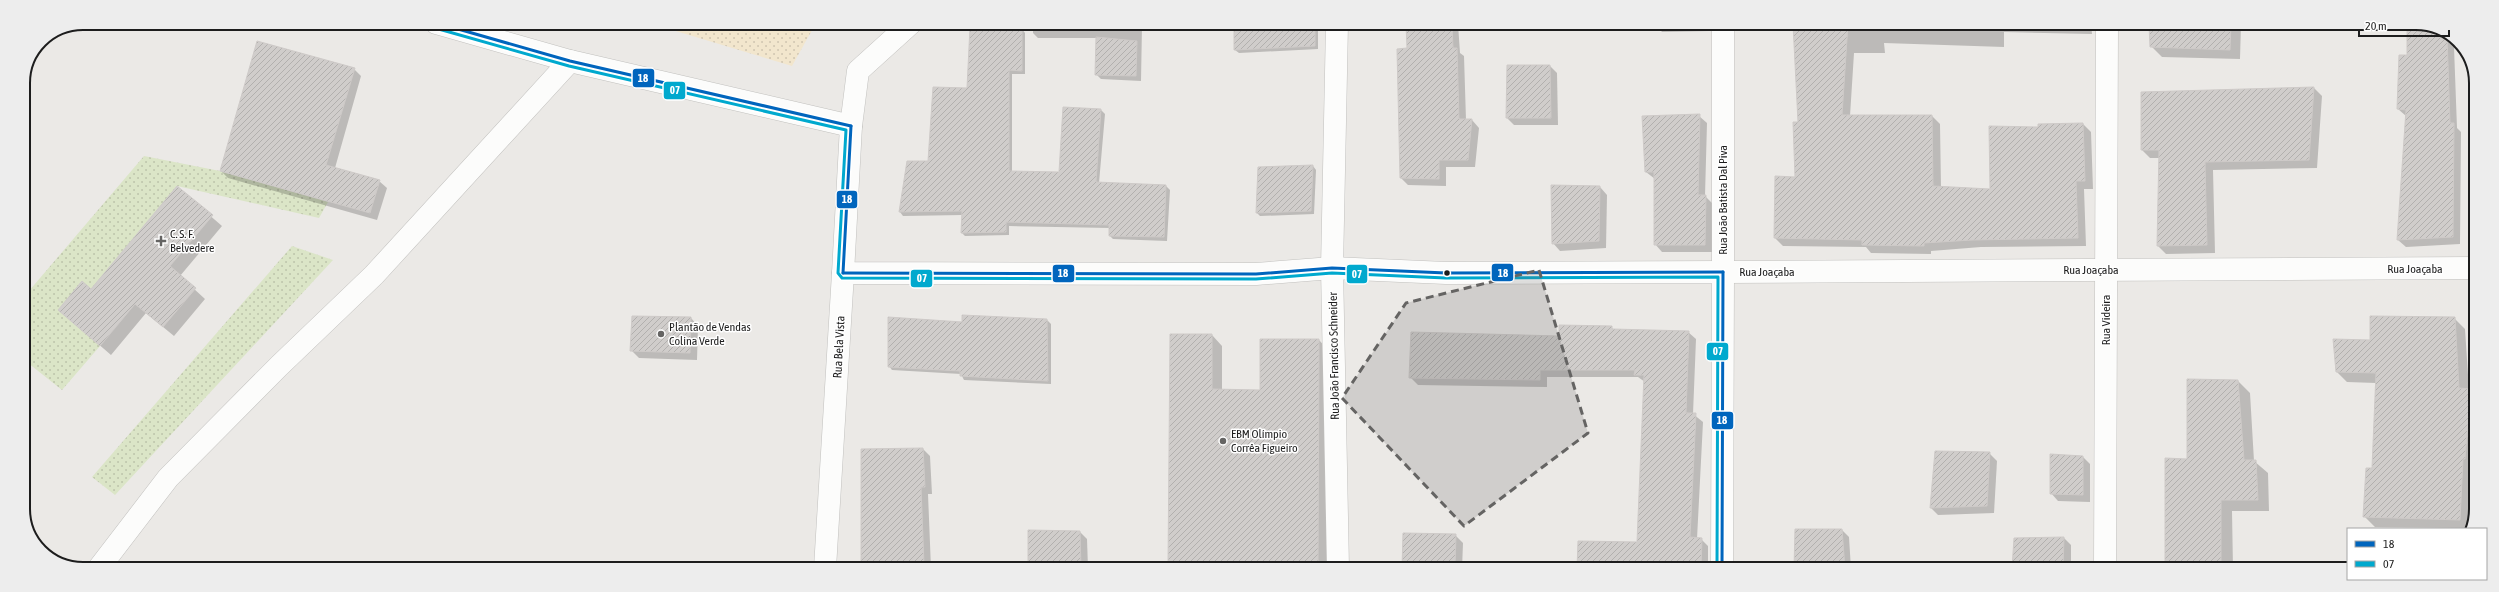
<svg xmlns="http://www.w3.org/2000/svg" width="2499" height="592" viewBox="0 0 2499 592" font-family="'Asap Condensed',sans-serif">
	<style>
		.grass { fill: url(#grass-dots) }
		.sand { fill: url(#sand-dots) }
		.shadow { fill: #0003 }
		.building { fill: url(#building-hatch); stroke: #cecac8 }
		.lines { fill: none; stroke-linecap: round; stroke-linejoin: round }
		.minor-casing { stroke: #c1c0be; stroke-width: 23 }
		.tertiary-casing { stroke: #c1c0be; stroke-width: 23 }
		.minor { stroke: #fcfcfb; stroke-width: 22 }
		.tertiary { stroke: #fcfcfb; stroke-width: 22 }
		.bus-1-casing { stroke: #fff; stroke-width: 6 }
		.bus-2-casing { stroke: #fff; stroke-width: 6 }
		.bus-1 { stroke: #0065bd; stroke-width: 3 }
		.bus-2 { stroke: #00a9ce; stroke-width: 3 }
		.marked { fill: #656463; fill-opacity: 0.2; stroke: #656463; stroke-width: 3; stroke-dasharray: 8 5; stroke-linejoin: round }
		.poi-dot { fill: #656463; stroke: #fff; stroke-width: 1.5 }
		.bus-dot { fill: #1d1d1d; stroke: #fff; stroke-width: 1.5 }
		.labels { text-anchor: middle; stroke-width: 3; stroke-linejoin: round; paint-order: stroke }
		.street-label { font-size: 12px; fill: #1d1d1d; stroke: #fff }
		.poi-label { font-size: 12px; fill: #1d1d1d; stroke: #fff; text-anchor: start }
		.rim { fill: none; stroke: #1d1d1d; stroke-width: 2 }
		.line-badge { stroke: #fff; stroke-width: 1.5 }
		.badge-label { font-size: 11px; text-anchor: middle; font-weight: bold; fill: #fff }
	</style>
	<defs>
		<pattern id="grass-dots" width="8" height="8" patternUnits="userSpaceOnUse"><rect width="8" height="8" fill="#dbe5c7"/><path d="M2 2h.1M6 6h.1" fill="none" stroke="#bcc4aa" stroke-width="1.8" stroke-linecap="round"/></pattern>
		<pattern id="sand-dots" width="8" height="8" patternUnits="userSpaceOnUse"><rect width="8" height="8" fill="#f2e6cd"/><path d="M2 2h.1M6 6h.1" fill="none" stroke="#cfc5b0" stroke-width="1.8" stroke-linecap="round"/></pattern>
		<pattern id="building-hatch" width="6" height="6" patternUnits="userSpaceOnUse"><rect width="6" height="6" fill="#d0cdcb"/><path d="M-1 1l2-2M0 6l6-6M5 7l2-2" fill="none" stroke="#b2b0ae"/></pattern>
	</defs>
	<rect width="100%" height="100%" fill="#ebe9e6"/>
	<g class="grass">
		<polygon points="144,156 220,171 328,202 319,218 177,186 91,289 82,282 58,310 100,346 62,390 23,359 23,298"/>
		<polygon points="292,246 333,260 115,495 92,477"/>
	</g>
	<polygon class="sand" points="649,23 816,23 792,66"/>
	<g class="shadow">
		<polygon points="1033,23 1152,24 1152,26 1142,26 1141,81 1101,79 1096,74 1097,38 1038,38 1033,33"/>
		<polygon points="1235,24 1318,24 1318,49 1239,53 1235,50"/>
		<polygon points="1407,24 1458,24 1460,53 1464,56 1466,120 1472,120 1479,128 1475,167 1446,167 1446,186 1408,185 1401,178 1398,50 1408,49"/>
		<polygon points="1711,24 1711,31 1662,32 1655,24"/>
		<polygon points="1798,24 2091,24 2092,34 2004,32 2004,47 1884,43 1885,53 1854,53 1850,116 1932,116 1940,124 1941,188 1991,190 2039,128 2083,124 2091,132 2093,189 2084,189 2086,246 1981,247 1931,251 1931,254 1871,253 1866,247 1783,246 1775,238 1796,178 1799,123"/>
		<polygon points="2150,24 2241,24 2240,59 2162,57 2151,46"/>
		<polygon points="2428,24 2458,42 2458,47 2454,47 2457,128 2461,132 2460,244 2406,247 2398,240 2406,116 2398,109 2408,56"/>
		<polygon points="1022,29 1025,33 1025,74 1012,74 1012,172 1060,173 1063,109 1101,110 1105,114 1099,183 1166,186 1170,190 1167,241 1113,239 1110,236 1110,228 1009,226 1009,235 965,236 962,233 963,215 903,216 900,212 908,162 929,162 968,89"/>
		<polygon points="1508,66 1550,66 1557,73 1558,125 1514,125 1507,118"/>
		<polygon points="354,69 361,76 335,168 379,181 387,188 377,220 228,178 221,171"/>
		<polygon points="2314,88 2322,96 2317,168 2213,170 2215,253 2166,254 2158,246 2160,158 2150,158 2142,150 2142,93"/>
		<polygon points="1699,116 1707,123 1705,196 1712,203 1712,252 1662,252 1655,244 1655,179 1646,172 1643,117"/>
		<polygon points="1313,166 1316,170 1314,214 1260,216 1257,213"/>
		<polygon points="177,187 222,226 180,276 205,299 174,336 146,313 111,355 59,310 91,290"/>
		<polygon points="1600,187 1607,195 1606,248 1560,251 1553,243"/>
		<polygon points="691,318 698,326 697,360 639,358 631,350"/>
		<polygon points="2454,318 2465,329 2469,390 2475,394 2475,469 2471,528 2375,527 2364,516 2373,469 2376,383 2347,382 2337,372 2371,341"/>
		<polygon points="1047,320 1051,324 1051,384 964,380 961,374 892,370 889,366 963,323"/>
		<polygon points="1611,327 1614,330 1688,332 1696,339 1693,414 1703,422 1697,539 1701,539 1708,546 1708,569 1578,569 1638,543 1645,382 1638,377 1547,377 1547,387 1418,385 1410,377 1560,337"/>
		<polygon points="1212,335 1222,346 1222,390 1261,391 1319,340 1329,351 1328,568 1172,568 1169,566"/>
		<polygon points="2238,381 2250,393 2254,461 2268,473 2269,511 2232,511 2233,569 2166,569 2166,459 2188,460"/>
		<polygon points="923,449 930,456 932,494 928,494 931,568 865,568 862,565"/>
		<polygon points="1989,453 1997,461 1994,513 1938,515 1931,508"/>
		<polygon points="2083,457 2090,464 2090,502 2058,501 2051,493"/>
		<polygon points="1842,530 1849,537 1851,569 1795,569"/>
		<polygon points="1029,531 1080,532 1087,539 1088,568 1029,568"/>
		<polygon points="1404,534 1455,535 1463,543 1462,569 1403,568"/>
		<polygon points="2064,538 2071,545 2071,569 2013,569"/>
	</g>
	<g class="building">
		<polygon points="1234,24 1315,24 1315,46 1234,50"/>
		<polygon points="1406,24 1452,24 1453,48 1457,48 1459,119 1472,119 1468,160 1439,160 1439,179 1400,178 1397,49 1407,48"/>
		<polygon points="1793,24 1848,24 1842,115 1932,115 1933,186 1990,189 1989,126 2038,127 2038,124 2083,123 2085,181 2076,181 2078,238 1972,240 1924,243 1924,246 1862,245 1862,240 1774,238 1775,176 1795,177 1793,122 1798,122"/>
		<polygon points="2149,24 2231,24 2230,50 2150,47"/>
		<polygon points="2407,24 2428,24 2447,36 2450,123 2454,123 2453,237 2397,240 2406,110 2397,109 2399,55 2407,55"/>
		<polygon points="970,27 1022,28 1022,71 1009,70 1009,171 1059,172 1063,107 1101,109 1096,182 1166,185 1164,237 1109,236 1109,225 1006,222 1006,232 961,233 962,211 899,212 907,161 928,161 933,87 967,88"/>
		<polygon points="1096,37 1137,41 1136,76 1095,75"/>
		<polygon points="257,41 355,68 326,165 380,180 370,213 220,171"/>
		<polygon points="1507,65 1550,65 1551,118 1506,118"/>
		<polygon points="2314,87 2309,160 2205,162 2207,245 2157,246 2159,150 2141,150 2141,92"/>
		<polygon points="1700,114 1698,195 1706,195 1705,245 1654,245 1654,172 1645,172 1642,116"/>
		<polygon points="1313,165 1311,211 1256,213 1258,167"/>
		<polygon points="1551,185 1600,186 1599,241 1552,244"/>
		<polygon points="177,186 213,215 170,266 196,288 163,327 135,304 100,346 58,310 82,281 91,289"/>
		<polygon points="962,315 1047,319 1048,381 960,376 960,371 888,367 888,317 962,322"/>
		<polygon points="632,316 691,317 690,353 630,351"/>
		<polygon points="2370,316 2455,317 2459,388 2471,389 2465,459 2463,459 2460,520 2363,517 2366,468 2372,468 2376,373 2336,372 2333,339 2370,340"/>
		<polygon points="1559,325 1612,326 1612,329 1689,331 1686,413 1696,413 1690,537 1702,538 1701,569 1577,569 1578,541 1637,542 1644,375 1634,375 1635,370 1540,370 1540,380 1409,378 1411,332 1559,336"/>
		<polygon points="1170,334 1212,334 1212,389 1260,390 1260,339 1319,339 1318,568 1168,566"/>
		<polygon points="2187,379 2238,380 2244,460 2256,460 2258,500 2221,500 2221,563 2165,563 2165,458 2187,459"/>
		<polygon points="923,448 925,487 921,487 924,565 861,565 861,449"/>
		<polygon points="1935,451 1990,452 1987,506 1930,508"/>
		<polygon points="2050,454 2083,456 2083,495 2050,494"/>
		<polygon points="1795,529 1842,529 1845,569 1794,569"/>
		<polygon points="1028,530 1080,531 1081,568 1028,568"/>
		<polygon points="1403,533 1456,534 1455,568 1402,568"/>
		<polygon points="2064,537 2063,569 2012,569 2014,538"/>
	</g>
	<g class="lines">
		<defs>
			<g id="minor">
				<polyline points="1337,24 1332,268 1338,568"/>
				<polyline points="1723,24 1723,272 2475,268"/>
				<polyline points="851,126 858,71 911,23"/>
				<polyline points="825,568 843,273"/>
				<polyline points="2105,569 2107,24"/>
			</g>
			<g id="tertiary">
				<polyline points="436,23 570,61 851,126 843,273 1256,274 1332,268 1446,273 1723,272 1722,569"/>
				<polyline points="99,568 168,478 279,366 374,275 570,61"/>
			</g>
		</defs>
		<use href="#minor" class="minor-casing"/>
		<use href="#tertiary" class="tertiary-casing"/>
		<use href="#minor" class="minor"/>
		<use href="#tertiary" class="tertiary"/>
		<defs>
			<g id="bus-1">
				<polyline points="437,23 570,61 851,126"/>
				<polyline points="843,273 1256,274 1332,268 1446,273 1723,272"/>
				<polyline points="843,273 851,126"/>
				<polyline points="1722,569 1723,272"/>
			</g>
			<polyline id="bus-2" points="435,28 569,66 846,130 838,273 842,278 1256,279 1332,273 1446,278 1718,277 1717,569"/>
		</defs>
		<use href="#bus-1" class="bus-1-casing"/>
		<use href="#bus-2" class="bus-2-casing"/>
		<use href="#bus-1" class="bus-1"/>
		<use href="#bus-2" class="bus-2"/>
	</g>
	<path class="marked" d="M1539,270L1588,433L1464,526L1342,398L1406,303Z"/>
	<g class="poi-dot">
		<path d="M159 235h4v4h4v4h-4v4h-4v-4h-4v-4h4z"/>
		<circle cx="661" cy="334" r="4"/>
		<circle cx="1223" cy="441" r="4"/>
	</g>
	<circle class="bus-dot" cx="1447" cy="273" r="3.5"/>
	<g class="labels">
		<g class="street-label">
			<text transform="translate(1723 200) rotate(-90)" y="4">Rua João Batista Dal Piva</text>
			<text x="2415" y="273">Rua Joaçaba</text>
			<text x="2091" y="274">Rua Joaçaba</text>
			<text x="1767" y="276">Rua Joaçaba</text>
			<text transform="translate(2106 320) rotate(-90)" y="4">Rua Videira</text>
			<text transform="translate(839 347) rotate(-87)" y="4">Rua Bela Vista</text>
			<text transform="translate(1334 356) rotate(-91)" y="4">Rua João Francisco Schneider</text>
		</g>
		<g class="poi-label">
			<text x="170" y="238">C. S. F.<tspan x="170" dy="14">Belvedere</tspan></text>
			<text x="669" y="331">Plantão de Vendas<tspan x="669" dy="14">Colina Verde</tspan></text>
			<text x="1231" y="438">EBM Olímpio<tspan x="1231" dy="14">Corrêa Figueiro</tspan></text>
		</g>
	</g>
	<path d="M0 0H2499V592H0ZM83 30H2416A53 53 0 0 1 2469 83V509A53 53 0 0 1 2416 562H83A53 53 0 0 1 30 509V83A53 53 0 0 1 83 30Z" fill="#ededed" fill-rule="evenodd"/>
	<path class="rim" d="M83 30H2416A53 53 0 0 1 2469 83V509A53 53 0 0 1 2416 562H83A53 53 0 0 1 30 509V83A53 53 0 0 1 83 30Z"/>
	<g class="line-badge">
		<rect x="632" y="68" width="23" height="20" rx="4" fill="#0065bd"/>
		<rect x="663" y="81" width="23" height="19" rx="4" fill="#00a9ce"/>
		<rect x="836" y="190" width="22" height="19" rx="4" fill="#0065bd"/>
		<rect x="1491" y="263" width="23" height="19" rx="4" fill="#0065bd"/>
		<rect x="1052" y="264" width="23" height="19" rx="4" fill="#0065bd"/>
		<rect x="1346" y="264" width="22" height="20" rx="4" fill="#00a9ce"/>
		<rect x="910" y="269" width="23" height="19" rx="4" fill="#00a9ce"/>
		<rect x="1706" y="342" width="23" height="19" rx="4" fill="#00a9ce"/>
		<rect x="1711" y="411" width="23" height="19" rx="4" fill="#0065bd"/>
	</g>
	<g class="badge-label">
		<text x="643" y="82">18</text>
		<text x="675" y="94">07</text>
		<text x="847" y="203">18</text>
		<text x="1503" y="277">18</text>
		<text x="1063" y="277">18</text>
		<text x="1357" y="278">07</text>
		<text x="922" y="282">07</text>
		<text x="1718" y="355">07</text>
		<text x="1722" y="424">18</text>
	</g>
	<rect x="2347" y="528" width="140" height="52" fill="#ffffff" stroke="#a5a5a5"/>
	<rect x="2355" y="541" width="20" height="6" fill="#0065bd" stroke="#a5a5a5"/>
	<text x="2383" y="548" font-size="12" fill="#1d1d1d">18</text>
	<rect x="2355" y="561" width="20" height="6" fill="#00a9ce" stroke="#a5a5a5"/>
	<text x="2383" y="568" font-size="12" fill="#1d1d1d">07</text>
	<path d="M2359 30v6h90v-6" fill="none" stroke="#1d1d1d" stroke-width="2"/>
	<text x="2365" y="30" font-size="12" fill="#1d1d1d" stroke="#ffffff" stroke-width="3" paint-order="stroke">20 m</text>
</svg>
